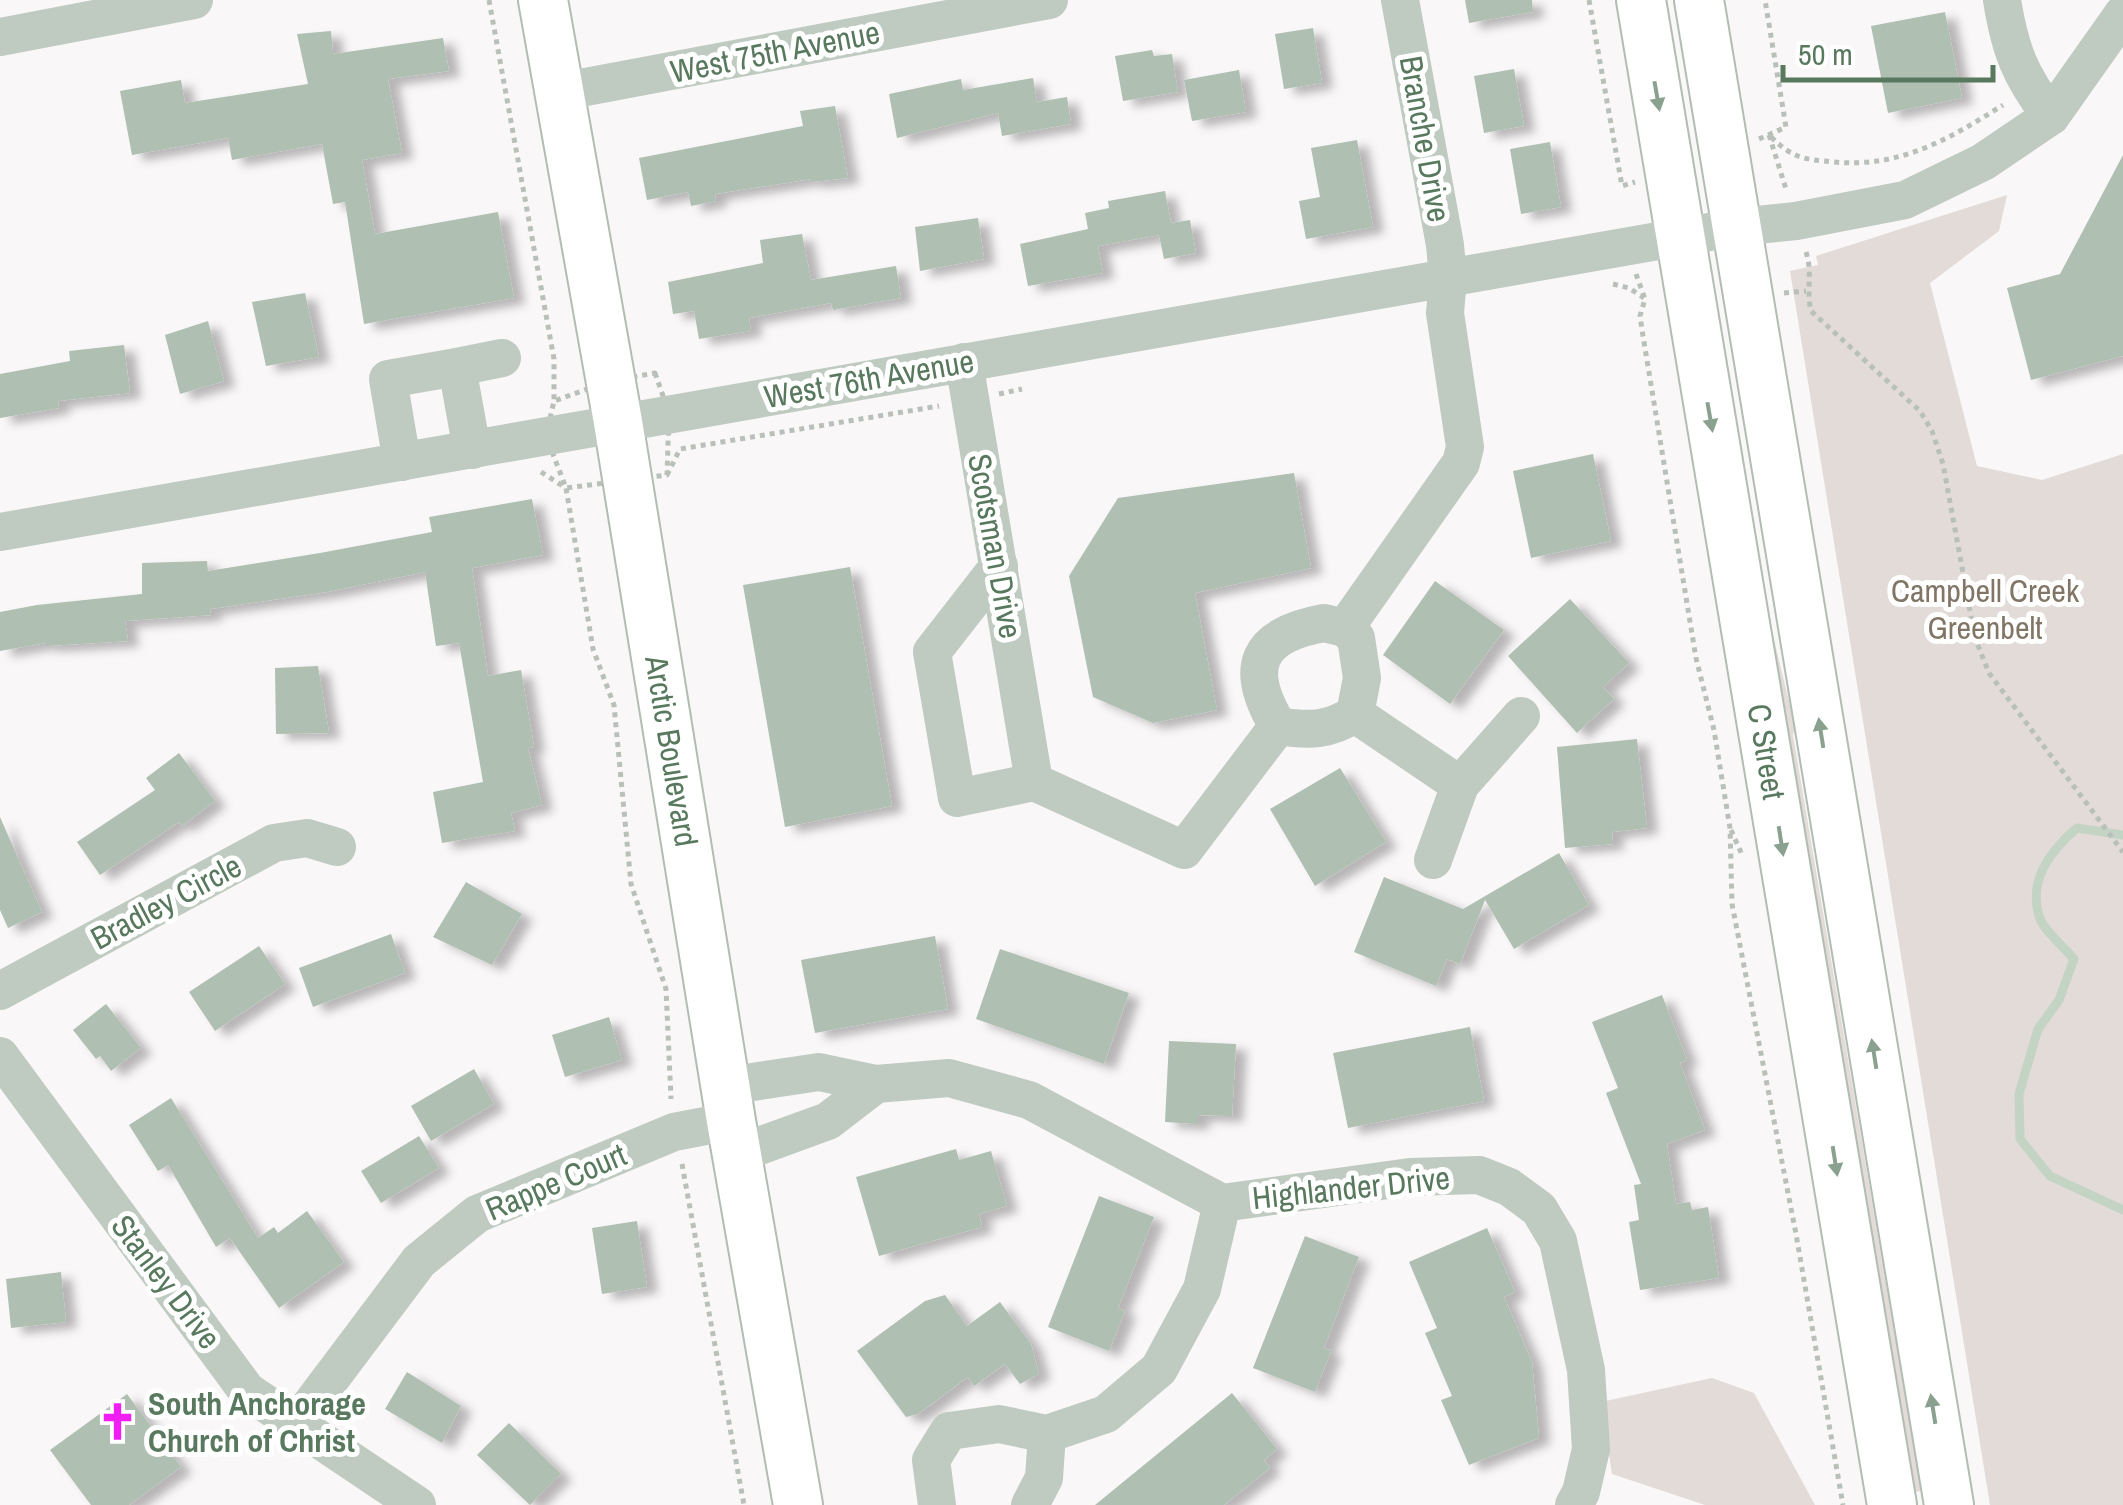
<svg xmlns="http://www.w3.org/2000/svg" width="2123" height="1505" viewBox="0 0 2123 1505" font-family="'Archivo Narrow',sans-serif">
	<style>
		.green { fill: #e2dbd7 }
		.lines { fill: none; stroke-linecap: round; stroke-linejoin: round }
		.stream { stroke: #c3d3c4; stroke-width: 9 }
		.building { fill: #afbfb2; filter: url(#shadow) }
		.major-casing { stroke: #b1bdb3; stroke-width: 52 }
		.path { stroke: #b8c0b9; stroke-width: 5; stroke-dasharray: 5 5; stroke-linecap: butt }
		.minor { stroke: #bfcac1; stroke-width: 38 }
		.major { stroke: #fff; stroke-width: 48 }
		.oneway { fill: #8ba18f }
		.labels { text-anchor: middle; stroke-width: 10; stroke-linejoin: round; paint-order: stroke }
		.street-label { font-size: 32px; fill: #59795f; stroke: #fff }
		.park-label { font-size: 32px; fill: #817565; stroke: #fff }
		.poi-label { font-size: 32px; font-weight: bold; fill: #59795f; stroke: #fff; text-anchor: start }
	</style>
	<defs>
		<filter id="shadow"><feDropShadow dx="11" dy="6" stdDeviation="5" flood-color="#0004"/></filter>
	</defs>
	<rect width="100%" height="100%" fill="#faf7f8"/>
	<g class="green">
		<polygon points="2007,195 1999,231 1930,283 1977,466 2042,480 2123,454 2123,1505 1990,1505 1790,271 1818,265 1816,256"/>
		<polygon points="1758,574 1795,726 1793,735 1921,1490 1918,1492 1911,1489"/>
		<polygon points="1712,1378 1754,1393 1815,1505 1705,1505 1612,1474 1601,1402"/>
	</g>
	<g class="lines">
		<path class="stream" d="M2123,835L2077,828C2051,850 2028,879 2039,916C2043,930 2064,947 2074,959L2059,1000L2038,1029L2019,1094L2020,1139L2050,1176L2123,1210"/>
	</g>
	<g class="building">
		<polygon points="1465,0 1532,0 1533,12 1469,23"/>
		<polygon points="1945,12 1962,98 1888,113 1871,26"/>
		<polygon points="1313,28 1322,83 1284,89 1275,34"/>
		<polygon points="331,31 333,54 443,38 449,71 388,79 402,153 362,160 375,234 498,212 514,298 364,324 345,202 333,204 322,144 232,160 228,138 132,155 120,91 181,80 185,103 308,84 297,34"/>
		<polygon points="1152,50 1154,56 1172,54 1178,92 1123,101 1115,56"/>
		<polygon points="1514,69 1524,126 1484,133 1474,76"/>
		<polygon points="1239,70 1246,112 1192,121 1184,80"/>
		<polygon points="1033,78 1037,102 1067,97 1071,124 1002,136 998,113 897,138 889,94 961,79 963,90"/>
		<polygon points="835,106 848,178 811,182 811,179 715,194 716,201 691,206 688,192 647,200 639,158 803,126 800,111"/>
		<polygon points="1357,140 1373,227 1306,239 1299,201 1320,197 1311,148"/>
		<polygon points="1550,142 1561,207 1521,214 1510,149"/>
		<polygon points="2123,155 2123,356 2031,380 2007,288 2060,274"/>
		<polygon points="1165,191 1171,223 1190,220 1196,253 1164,259 1159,235 1098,246 1103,273 1028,286 1020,244 1088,229 1085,213 1109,208 1108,201"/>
		<polygon points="978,218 984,259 920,271 915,227"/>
		<polygon points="802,234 811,280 896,266 901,298 833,310 831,303 749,318 751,331 699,339 694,311 673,314 668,282 763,263 760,240"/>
		<polygon points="305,293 319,357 266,366 252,302"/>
		<polygon points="208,321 224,381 180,394 165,335"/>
		<polygon points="124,345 130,393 58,401 59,408 0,418 0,374 70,361 69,351"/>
		<polygon points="1593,454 1611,541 1531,558 1513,471"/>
		<polygon points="1294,473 1311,568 1195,593 1217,710 1153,723 1093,697 1069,576 1118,498"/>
		<polygon points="532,499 543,555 472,568 488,676 521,670 534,747 528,748 542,805 511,813 515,831 442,843 433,792 483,782 459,643 436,646 425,572 327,592 210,609 211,615 125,621 128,641 46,646 46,643 0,651 0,612 37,605 142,594 142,563 207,561 208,571 320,553 432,532 429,517"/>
		<polygon points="850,567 892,806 785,827 743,585"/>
		<polygon points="1435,581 1504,630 1450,704 1383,655"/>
		<polygon points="1570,599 1629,663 1603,687 1614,699 1577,733 1508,656"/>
		<polygon points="318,666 329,733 276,734 275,668"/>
		<polygon points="1637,739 1647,828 1612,832 1613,844 1565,848 1557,747"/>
		<polygon points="179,753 215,801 182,826 179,822 100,875 77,842 155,790 146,778"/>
		<polygon points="1340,768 1386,842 1315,886 1270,809"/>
		<polygon points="0,817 42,912 8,928 0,910"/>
		<polygon points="1559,853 1589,905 1514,949 1485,900 1460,964 1447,959 1436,986 1354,952 1384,877 1463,909"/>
		<polygon points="466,882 522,914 492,965 433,937"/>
		<polygon points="391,934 405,973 313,1007 299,968"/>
		<polygon points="935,936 948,1009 815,1033 801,960"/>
		<polygon points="259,946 285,984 215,1031 189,992"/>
		<polygon points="1000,949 1129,993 1104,1064 976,1019"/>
		<polygon points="1662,995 1687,1060 1680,1063 1705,1130 1667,1144 1676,1204 1690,1202 1692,1210 1708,1207 1719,1278 1640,1290 1629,1222 1639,1220 1634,1185 1641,1184 1606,1093 1618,1088 1592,1022"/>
		<polygon points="106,1004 141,1048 111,1071 100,1056 96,1059 73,1030"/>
		<polygon points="609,1017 622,1060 565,1077 552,1035"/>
		<polygon points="1470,1027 1484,1101 1348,1128 1333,1053"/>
		<polygon points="1169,1041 1236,1044 1232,1116 1198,1115 1198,1124 1165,1122"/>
		<polygon points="474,1069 494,1104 431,1141 411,1106"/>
		<polygon points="171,1098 258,1238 274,1227 278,1233 307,1211 344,1262 279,1308 230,1238 216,1247 168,1165 158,1171 129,1125"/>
		<polygon points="419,1136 439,1168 381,1203 361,1171"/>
		<polygon points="956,1149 959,1160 991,1151 1007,1206 979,1214 982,1227 879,1256 856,1177"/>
		<polygon points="1099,1196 1154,1217 1118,1308 1125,1311 1109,1351 1048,1327"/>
		<polygon points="637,1221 647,1287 602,1294 592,1228"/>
		<polygon points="1487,1228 1515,1292 1504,1297 1532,1362 1539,1438 1469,1465 1441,1400 1452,1396 1425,1333 1437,1328 1409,1262"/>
		<polygon points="1305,1236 1359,1257 1324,1348 1331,1351 1315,1392 1253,1368"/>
		<polygon points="61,1272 66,1322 11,1328 6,1279"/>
		<polygon points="945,1295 967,1326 1000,1302 1031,1344 1039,1374 1020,1384 1005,1364 974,1386 968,1377 918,1414 906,1417 857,1351 925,1301"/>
		<polygon points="407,1372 461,1406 442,1443 385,1409"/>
		<polygon points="1232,1393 1277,1449 1264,1460 1270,1468 1224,1505 1095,1505"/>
		<polygon points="127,1394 181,1467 129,1505 91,1505 50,1450"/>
		<polygon points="509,1423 561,1474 530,1505 477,1455"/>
	</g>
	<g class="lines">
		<defs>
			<g id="major">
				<path id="s1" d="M543,0L618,422L731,1121L798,1505"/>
				<path id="s2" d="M1641,0L1892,1505"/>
				<polyline points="1699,0 1949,1505"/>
			</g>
		</defs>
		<use href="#major" class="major-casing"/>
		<g class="path">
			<polyline points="489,0 554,359 554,401"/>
			<polyline points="1589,0 1622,186 1635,182"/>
			<polyline points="1769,135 1786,189"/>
			<path d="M1771,137C1794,159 1803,159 1834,162C1901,168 1949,139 2003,105"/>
			<polyline points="1759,139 1786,127 1765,0"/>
			<path d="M1806,252C1813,273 1806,289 1811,311L1920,411L1932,431L1943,464L1975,638L1989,673L2123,852"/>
			<polyline points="1636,274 1645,299 1640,316 1643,336 1696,658 1714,730 1730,828 1732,904 1796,1234 1843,1505"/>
			<polyline points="1613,284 1629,288 1644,298"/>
			<polyline points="1784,293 1806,291"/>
			<polygon points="655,373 669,413 667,475 566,488 546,436 554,401 610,381"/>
			<polyline points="999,394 1022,389"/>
			<polyline points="541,472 566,488 593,649 614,705 631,884 666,989 671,1099"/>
			<polyline points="667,475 680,449 939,406"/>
			<polyline points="1731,830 1743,857"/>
			<polyline points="682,1164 744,1505"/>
		</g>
		<g class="minor">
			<path d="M2002,0C2010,50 2020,76 2051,116"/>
			<polyline points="0,37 194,0"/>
			<polyline points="559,92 1049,0"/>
			<polyline points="964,362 1034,782 1184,850 1278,726"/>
			<polyline points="457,367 502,358"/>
			<polyline points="402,462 388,379 457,367 472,450"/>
			<polyline points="0,532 1738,227 1796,221 1905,200 1983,162 2051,116 2123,14"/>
			<polyline points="999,566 932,652 957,798 1034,782"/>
			<path d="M1324,623L1345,628L1356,638L1362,678L1355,714C1328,731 1309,731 1278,726C1243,668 1256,635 1324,623Z"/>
			<polyline points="1345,628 1461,463 1465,447 1445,313 1448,278 1445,245 1400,0"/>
			<polyline points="1355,714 1460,785 1433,860"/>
			<polyline points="1460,785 1521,716"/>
			<polyline points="0,991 274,843 307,838 337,847"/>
			<polyline points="0,1056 247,1391 417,1505"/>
			<polyline points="726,1086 819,1072 876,1084 949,1078 1029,1100 1222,1203 1410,1177 1479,1175 1509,1187 1539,1209 1558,1241 1586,1370 1591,1449 1581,1492 1574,1505"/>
			<polyline points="737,1154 828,1121 876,1084"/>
			<polyline points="295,1426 419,1261 477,1214 674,1132 731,1121"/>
			<polyline points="937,1505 931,1460 949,1431 999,1424 1047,1434 1106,1414 1159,1369 1202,1289 1222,1203"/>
			<polyline points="1030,1505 1044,1478 1047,1434"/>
		</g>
		<use href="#major" class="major"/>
	</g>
	<defs><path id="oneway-solid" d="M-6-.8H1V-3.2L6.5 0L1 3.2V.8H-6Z" transform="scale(2.5)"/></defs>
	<g class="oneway">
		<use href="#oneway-solid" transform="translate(1657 96) rotate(80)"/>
		<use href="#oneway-solid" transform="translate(1710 417) rotate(80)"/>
		<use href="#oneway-solid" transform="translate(1821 733) rotate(-99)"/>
		<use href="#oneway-solid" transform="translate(1781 841) rotate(81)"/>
		<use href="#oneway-solid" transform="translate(1874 1054) rotate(-99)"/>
		<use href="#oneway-solid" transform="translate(1835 1161) rotate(81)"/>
		<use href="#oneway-solid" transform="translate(1933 1409) rotate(-99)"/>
	</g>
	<defs>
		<symbol id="church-bare" viewBox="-9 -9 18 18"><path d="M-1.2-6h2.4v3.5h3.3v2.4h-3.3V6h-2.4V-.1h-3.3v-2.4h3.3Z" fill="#f01ef3" stroke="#fff" stroke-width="2.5" paint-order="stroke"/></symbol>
	</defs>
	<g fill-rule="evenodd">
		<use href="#church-bare" x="90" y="1394" width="55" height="55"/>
	</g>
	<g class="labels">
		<g class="street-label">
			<text transform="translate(775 52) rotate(-11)" y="11">West 75th Avenue</text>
			<text transform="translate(1425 139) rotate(80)" y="11">Branche Drive</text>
			<text transform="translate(869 379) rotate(-10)" y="11">West 76th Avenue</text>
			<text transform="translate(995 546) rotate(80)" y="11">Scotsman Drive</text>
			<text dy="11" stroke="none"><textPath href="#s1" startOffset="762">Arctic Boulevard</textPath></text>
			<text dy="11" stroke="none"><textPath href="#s2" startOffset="762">C Street</textPath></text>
			<text transform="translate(166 902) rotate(-28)" y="11">Bradley Circle</text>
			<text transform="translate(556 1182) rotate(-23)" y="11">Rappe Court</text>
			<text transform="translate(1351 1188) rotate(-6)" y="11">Highlander Drive</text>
			<text transform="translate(166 1282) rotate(53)" y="11">Stanley Drive</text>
		</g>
		<g class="park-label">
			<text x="1985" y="602">Campbell Creek<tspan x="1985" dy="37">Greenbelt</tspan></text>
		</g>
		<g class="poi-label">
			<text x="148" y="1415">South Anchorage<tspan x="148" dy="37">Church of Christ</tspan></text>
		</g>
	</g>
	<path d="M1783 65v15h210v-15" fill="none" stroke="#59795f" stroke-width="5"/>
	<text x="1798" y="65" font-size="30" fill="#59795f" stroke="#ffffff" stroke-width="8" paint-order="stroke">50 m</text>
</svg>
